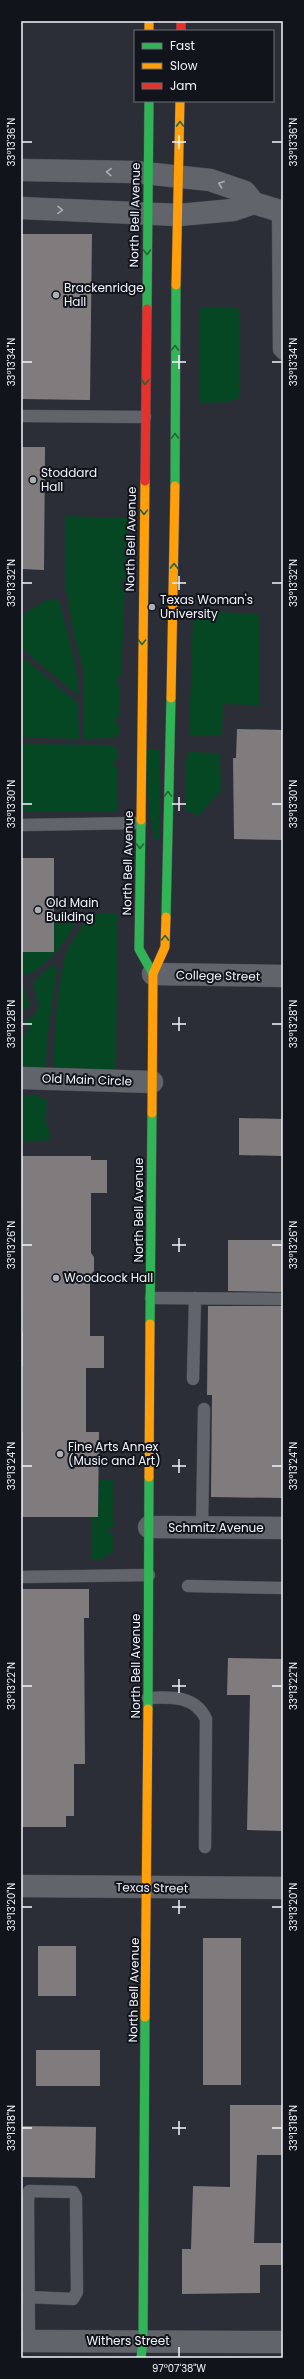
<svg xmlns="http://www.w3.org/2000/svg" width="304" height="2379" viewBox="0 0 304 2379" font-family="Poppins,sans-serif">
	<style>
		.green { fill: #064723 }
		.building { fill: #807c7e }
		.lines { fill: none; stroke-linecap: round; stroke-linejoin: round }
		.lane-casing { stroke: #4a4b53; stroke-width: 13 }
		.street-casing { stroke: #4a4b53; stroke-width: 23 }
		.fast-casing { stroke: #4a4b53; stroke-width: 10 }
		.slow-casing { stroke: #4a4b53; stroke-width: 10 }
		.jam-casing { stroke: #4a4b53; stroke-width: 10 }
		.lane { stroke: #62646c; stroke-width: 12 }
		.street { stroke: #62646c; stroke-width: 22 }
		.fast { stroke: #30b455; stroke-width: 9 }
		.slow { stroke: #ff9f0a; stroke-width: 9 }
		.jam { stroke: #e5322d; stroke-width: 9 }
		.oneway { stroke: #216438 }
		.oneway2 { stroke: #aaacb4 }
		.ticks { fill: none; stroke: #f2f4fd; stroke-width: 1.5 }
		.poi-dot { fill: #adafb8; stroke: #12141b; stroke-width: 1.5 }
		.labels { text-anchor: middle; stroke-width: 4; stroke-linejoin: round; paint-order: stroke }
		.street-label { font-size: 12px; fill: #f2f4fd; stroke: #12141b }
		.poi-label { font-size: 12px; fill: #f2f4fd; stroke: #12141b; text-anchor: start }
		.neatline { fill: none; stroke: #f2f4fd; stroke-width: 1.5 }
		.ticks-label { font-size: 10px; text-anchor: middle; fill: #f2f4fd }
	</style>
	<rect width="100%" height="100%" fill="#2c2e37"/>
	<g class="green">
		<polygon points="199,308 237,308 240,310 240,394 239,397 231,402 199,403"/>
		<polygon points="66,516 128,518 127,547 123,547 123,554 126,554 126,580 122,580 122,587 125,587 121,676 117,676 117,683 120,683 119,718 115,718 115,724 119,724 119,734 113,738 84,739 83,668 74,636 65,582"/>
		<path d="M53,599L59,601C68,633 77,663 79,696L21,648V615L45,601Z"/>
		<polygon points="195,611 259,614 259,705 223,704 222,735 189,735 193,617"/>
		<polygon points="21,656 78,703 79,739 21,737"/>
		<polygon points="21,744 113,745 118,750 118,760 114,761 115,767 118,767 117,811 21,812"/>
		<polygon points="145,750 160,750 159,840 155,840 150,819"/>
		<polygon points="189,752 220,753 221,791 196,818 195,813 186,812 186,760"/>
		<path d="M87,913H118L116,1070L56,1069L54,1065C54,1031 57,987 66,954C70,940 83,932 87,913Z"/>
		<path d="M54,916H78C71,936 45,973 21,976V952H54Z"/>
		<polygon points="51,966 55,966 57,970 47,1038 46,1064 45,1067 21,1067 21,1036 29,1031 24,1023 35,1014 39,1007 33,982"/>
		<polygon points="21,984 24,986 30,1006 21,1013"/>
		<polygon points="21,1095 36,1095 47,1100 46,1121 51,1140 21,1142"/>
		<rect x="21" y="1201" width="2" height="46"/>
		<polygon points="21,1280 22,1280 23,1326 21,1326"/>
		<rect x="21" y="1366" width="2" height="35"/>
		<polygon points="99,1480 114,1480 114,1527 110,1528 110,1534 114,1534 114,1552 101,1559 91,1560 91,1517 98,1516"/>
	</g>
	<g class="building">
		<polygon points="21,234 92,234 90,400 21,399"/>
		<polygon points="21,447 45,447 44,570 21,569"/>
		<polygon points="237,729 283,730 283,840 234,839 233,758 236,758"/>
		<rect x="21" y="858" width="33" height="94"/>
		<polygon points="239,1118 283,1119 283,1156 239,1155"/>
		<polygon points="22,1156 91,1156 91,1160 107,1160 107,1193 91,1193 91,1253 94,1257 94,1271 90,1275 90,1336 104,1336 104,1368 86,1368 86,1432 99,1432 98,1517 21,1517 21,1432 23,1432 23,1366 21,1366 21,1332 23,1332"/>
		<polygon points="228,1240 283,1240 283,1292 228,1291"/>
		<polygon points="208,1306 283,1306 283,1498 211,1497 212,1395 207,1395"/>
		<polygon points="21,1589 89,1589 89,1618 84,1618 85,1764 74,1764 74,1816 66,1816 66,1827 21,1827"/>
		<polygon points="228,1658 283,1659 283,1831 247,1830 250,1695 227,1695"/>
		<rect x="203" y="1938" width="38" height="147"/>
		<rect x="38" y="1946" width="38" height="50"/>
		<rect x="36" y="2050" width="64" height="36"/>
		<polygon points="230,2105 283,2105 283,2155 257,2155 254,2243 283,2243 283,2265 260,2265 260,2293 182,2294 182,2249 191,2249 193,2186 230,2187"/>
		<polygon points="21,2126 96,2127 95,2178 21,2177"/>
	</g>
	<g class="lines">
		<defs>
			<g id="lane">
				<polyline points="278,212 279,350 283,354"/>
				<polyline points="21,416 145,417"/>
				<polyline points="21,825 140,823"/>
				<polyline points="151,1298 283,1299"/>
				<polyline points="193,1379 195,1298"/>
				<polyline points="202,1528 204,1409"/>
				<polyline points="21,1577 149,1575"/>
				<polyline points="188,1586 283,1588"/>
				<path d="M148,1698C170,1697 195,1695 206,1719L205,1847"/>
				<polyline points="21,2299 29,2297 73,2299 77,2292 76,2197 73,2192 29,2191 28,2201 29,2341"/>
			</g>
			<g id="street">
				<polyline points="21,170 135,172 210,180 245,192 254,203 283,212"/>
				<polyline points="21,208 179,215 233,210 254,203"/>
				<polyline points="153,974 283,976"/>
				<polyline points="21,1078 152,1082"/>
				<polyline points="149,1527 283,1528"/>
				<polyline points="21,1886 283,1888"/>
				<polyline points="21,2341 283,2342"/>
			</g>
			<g id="fast">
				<polyline points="147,309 149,101"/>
				<polyline points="175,486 176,285"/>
				<polyline points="141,820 139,949 153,974"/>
				<polyline points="166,917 171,698"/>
				<polyline points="150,1324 152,1113"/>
				<polyline points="148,1709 149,1477"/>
				<polyline points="141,2358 143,2341 145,2017"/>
			</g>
			<g id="slow">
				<polyline points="149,21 149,31"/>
				<polyline points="176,285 180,101"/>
				<polyline points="171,698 175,486"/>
				<polyline points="141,820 145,481"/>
				<polyline points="152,1113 153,974 165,947 166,917"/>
				<polyline points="149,1477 150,1324"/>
				<polyline points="145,2017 148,1709"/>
			</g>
			<g id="jam">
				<polyline points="181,21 181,31"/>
				<polyline points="145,481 147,309"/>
			</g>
		</defs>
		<use href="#lane" class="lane-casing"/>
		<use href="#street" class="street-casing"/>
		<use href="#fast" class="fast-casing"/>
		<use href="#slow" class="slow-casing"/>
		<use href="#jam" class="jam-casing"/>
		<use href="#lane" class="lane"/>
		<use href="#street" class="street"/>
		<use href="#fast" class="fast"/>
		<use href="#slow" class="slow"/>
		<use href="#jam" class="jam"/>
	</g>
	<defs><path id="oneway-chevron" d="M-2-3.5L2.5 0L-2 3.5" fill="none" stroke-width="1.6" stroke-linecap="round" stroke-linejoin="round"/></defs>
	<g class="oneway">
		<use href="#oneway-chevron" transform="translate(180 124) rotate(-90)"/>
		<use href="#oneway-chevron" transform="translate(147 252) rotate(91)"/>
		<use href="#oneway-chevron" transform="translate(175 348) rotate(-90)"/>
		<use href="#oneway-chevron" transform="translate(145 382) rotate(91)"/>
		<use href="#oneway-chevron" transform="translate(175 436) rotate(-90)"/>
		<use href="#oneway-chevron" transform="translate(144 512) rotate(91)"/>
		<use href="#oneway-chevron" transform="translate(174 566) rotate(-89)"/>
		<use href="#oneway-chevron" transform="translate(142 642) rotate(91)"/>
		<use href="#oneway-chevron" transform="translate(168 794) rotate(-89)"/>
		<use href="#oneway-chevron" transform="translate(140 846) rotate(91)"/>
		<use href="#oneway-chevron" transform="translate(165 938) rotate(-89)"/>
	</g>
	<g class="oneway2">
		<use href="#oneway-chevron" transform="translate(109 172) rotate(-179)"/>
		<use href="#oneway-chevron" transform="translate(221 184) rotate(-160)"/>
		<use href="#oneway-chevron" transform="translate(60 210) rotate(1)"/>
	</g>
	<path class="ticks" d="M179,135V149M22,142H32M172,142H186M272,142H282M179,355V369M22,362H32M172,362H186M272,362H282M179,576V590M22,583H32M172,583H186M272,583H282M179,797V811M22,804H32M172,804H186M272,804H282M179,1017V1031M22,1024H32M172,1024H186M272,1024H282M179,1238V1252M22,1245H32M172,1245H186M272,1245H282M179,1459V1473M22,1466H32M172,1466H186M272,1466H282M179,1679V1693M22,1686H32M172,1686H186M272,1686H282M179,1900V1914M22,1907H32M172,1907H186M272,1907H282M179,2121V2135M22,2128H32M172,2128H186M272,2128H282M179,2347V2357"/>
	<g class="poi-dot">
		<circle cx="56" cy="295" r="4"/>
		<circle cx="33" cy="480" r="4"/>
		<circle cx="152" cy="607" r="4"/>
		<circle cx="38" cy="910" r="4"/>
		<circle cx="56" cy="1278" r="4"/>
		<circle cx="60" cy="1454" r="4"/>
	</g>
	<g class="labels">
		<g class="street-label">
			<text transform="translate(135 215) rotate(-89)" y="4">North Bell Avenue</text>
			<text transform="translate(131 539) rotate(-89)" y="4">North Bell Avenue</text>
			<text transform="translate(128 863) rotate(-89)" y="4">North Bell Avenue</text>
			<text transform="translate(218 976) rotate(1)" y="4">College Street</text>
			<text transform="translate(87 1080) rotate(2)" y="4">Old Main Circle</text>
			<text transform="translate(139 1210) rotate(-90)" y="4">North Bell Avenue</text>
			<text x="216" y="1532">Schmitz Avenue</text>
			<text transform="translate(136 1666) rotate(-90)" y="4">North Bell Avenue</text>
			<text transform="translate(152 1888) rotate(1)" y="4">Texas Street</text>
			<text transform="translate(134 1990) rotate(-89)" y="4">North Bell Avenue</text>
			<text x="128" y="2345">Withers Street</text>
		</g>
		<g class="poi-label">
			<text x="64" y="292">Brackenridge<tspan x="64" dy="14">Hall</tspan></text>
			<text x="41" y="477">Stoddard<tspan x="41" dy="14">Hall</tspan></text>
			<text x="160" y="604">Texas Woman's<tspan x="160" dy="14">University</tspan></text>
			<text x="46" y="907">Old Main<tspan x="46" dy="14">Building</tspan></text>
			<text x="64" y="1282">Woodcock Hall</text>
			<text x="68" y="1451">Fine Arts Annex<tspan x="68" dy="14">(Music and Art)</tspan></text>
		</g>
	</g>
	<rect width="304" height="2379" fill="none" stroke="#12141b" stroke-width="44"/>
	<rect x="134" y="30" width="140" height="72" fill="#12141b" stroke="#6c6e75"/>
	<rect x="142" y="43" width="20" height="6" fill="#30b455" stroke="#6c6e75"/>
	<text x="170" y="50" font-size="12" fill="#f2f4fd">Fast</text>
	<rect x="142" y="63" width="20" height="6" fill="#ff9f0a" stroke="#6c6e75"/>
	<text x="170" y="70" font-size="12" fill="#f2f4fd">Slow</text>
	<rect x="142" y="83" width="20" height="6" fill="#e5322d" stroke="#6c6e75"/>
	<text x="170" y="90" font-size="12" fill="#f2f4fd">Jam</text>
	<rect x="22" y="22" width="260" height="2335" class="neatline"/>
	<g class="ticks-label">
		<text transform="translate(11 142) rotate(-90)" y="4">33°13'36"N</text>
		<text transform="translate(293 142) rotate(-90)" y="4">33°13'36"N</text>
		<text transform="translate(11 362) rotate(-90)" y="4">33°13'34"N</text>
		<text transform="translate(293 362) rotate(-90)" y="4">33°13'34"N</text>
		<text transform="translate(11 583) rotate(-90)" y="4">33°13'32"N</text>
		<text transform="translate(293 583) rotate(-90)" y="4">33°13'32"N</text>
		<text transform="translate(11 804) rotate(-90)" y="4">33°13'30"N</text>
		<text transform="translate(293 804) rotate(-90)" y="4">33°13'30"N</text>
		<text transform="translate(11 1024) rotate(-90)" y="4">33°13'28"N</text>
		<text transform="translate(293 1024) rotate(-90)" y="4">33°13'28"N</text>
		<text transform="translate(11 1245) rotate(-90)" y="4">33°13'26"N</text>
		<text transform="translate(293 1245) rotate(-90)" y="4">33°13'26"N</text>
		<text transform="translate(11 1466) rotate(-90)" y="4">33°13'24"N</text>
		<text transform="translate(293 1466) rotate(-90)" y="4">33°13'24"N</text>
		<text transform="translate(11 1686) rotate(-90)" y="4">33°13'22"N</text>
		<text transform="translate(293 1686) rotate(-90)" y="4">33°13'22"N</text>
		<text transform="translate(11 1907) rotate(-90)" y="4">33°13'20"N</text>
		<text transform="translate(293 1907) rotate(-90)" y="4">33°13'20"N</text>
		<text transform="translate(11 2128) rotate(-90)" y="4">33°13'18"N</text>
		<text transform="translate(293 2128) rotate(-90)" y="4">33°13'18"N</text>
		<text x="179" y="2372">97°07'38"W</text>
	</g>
</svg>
